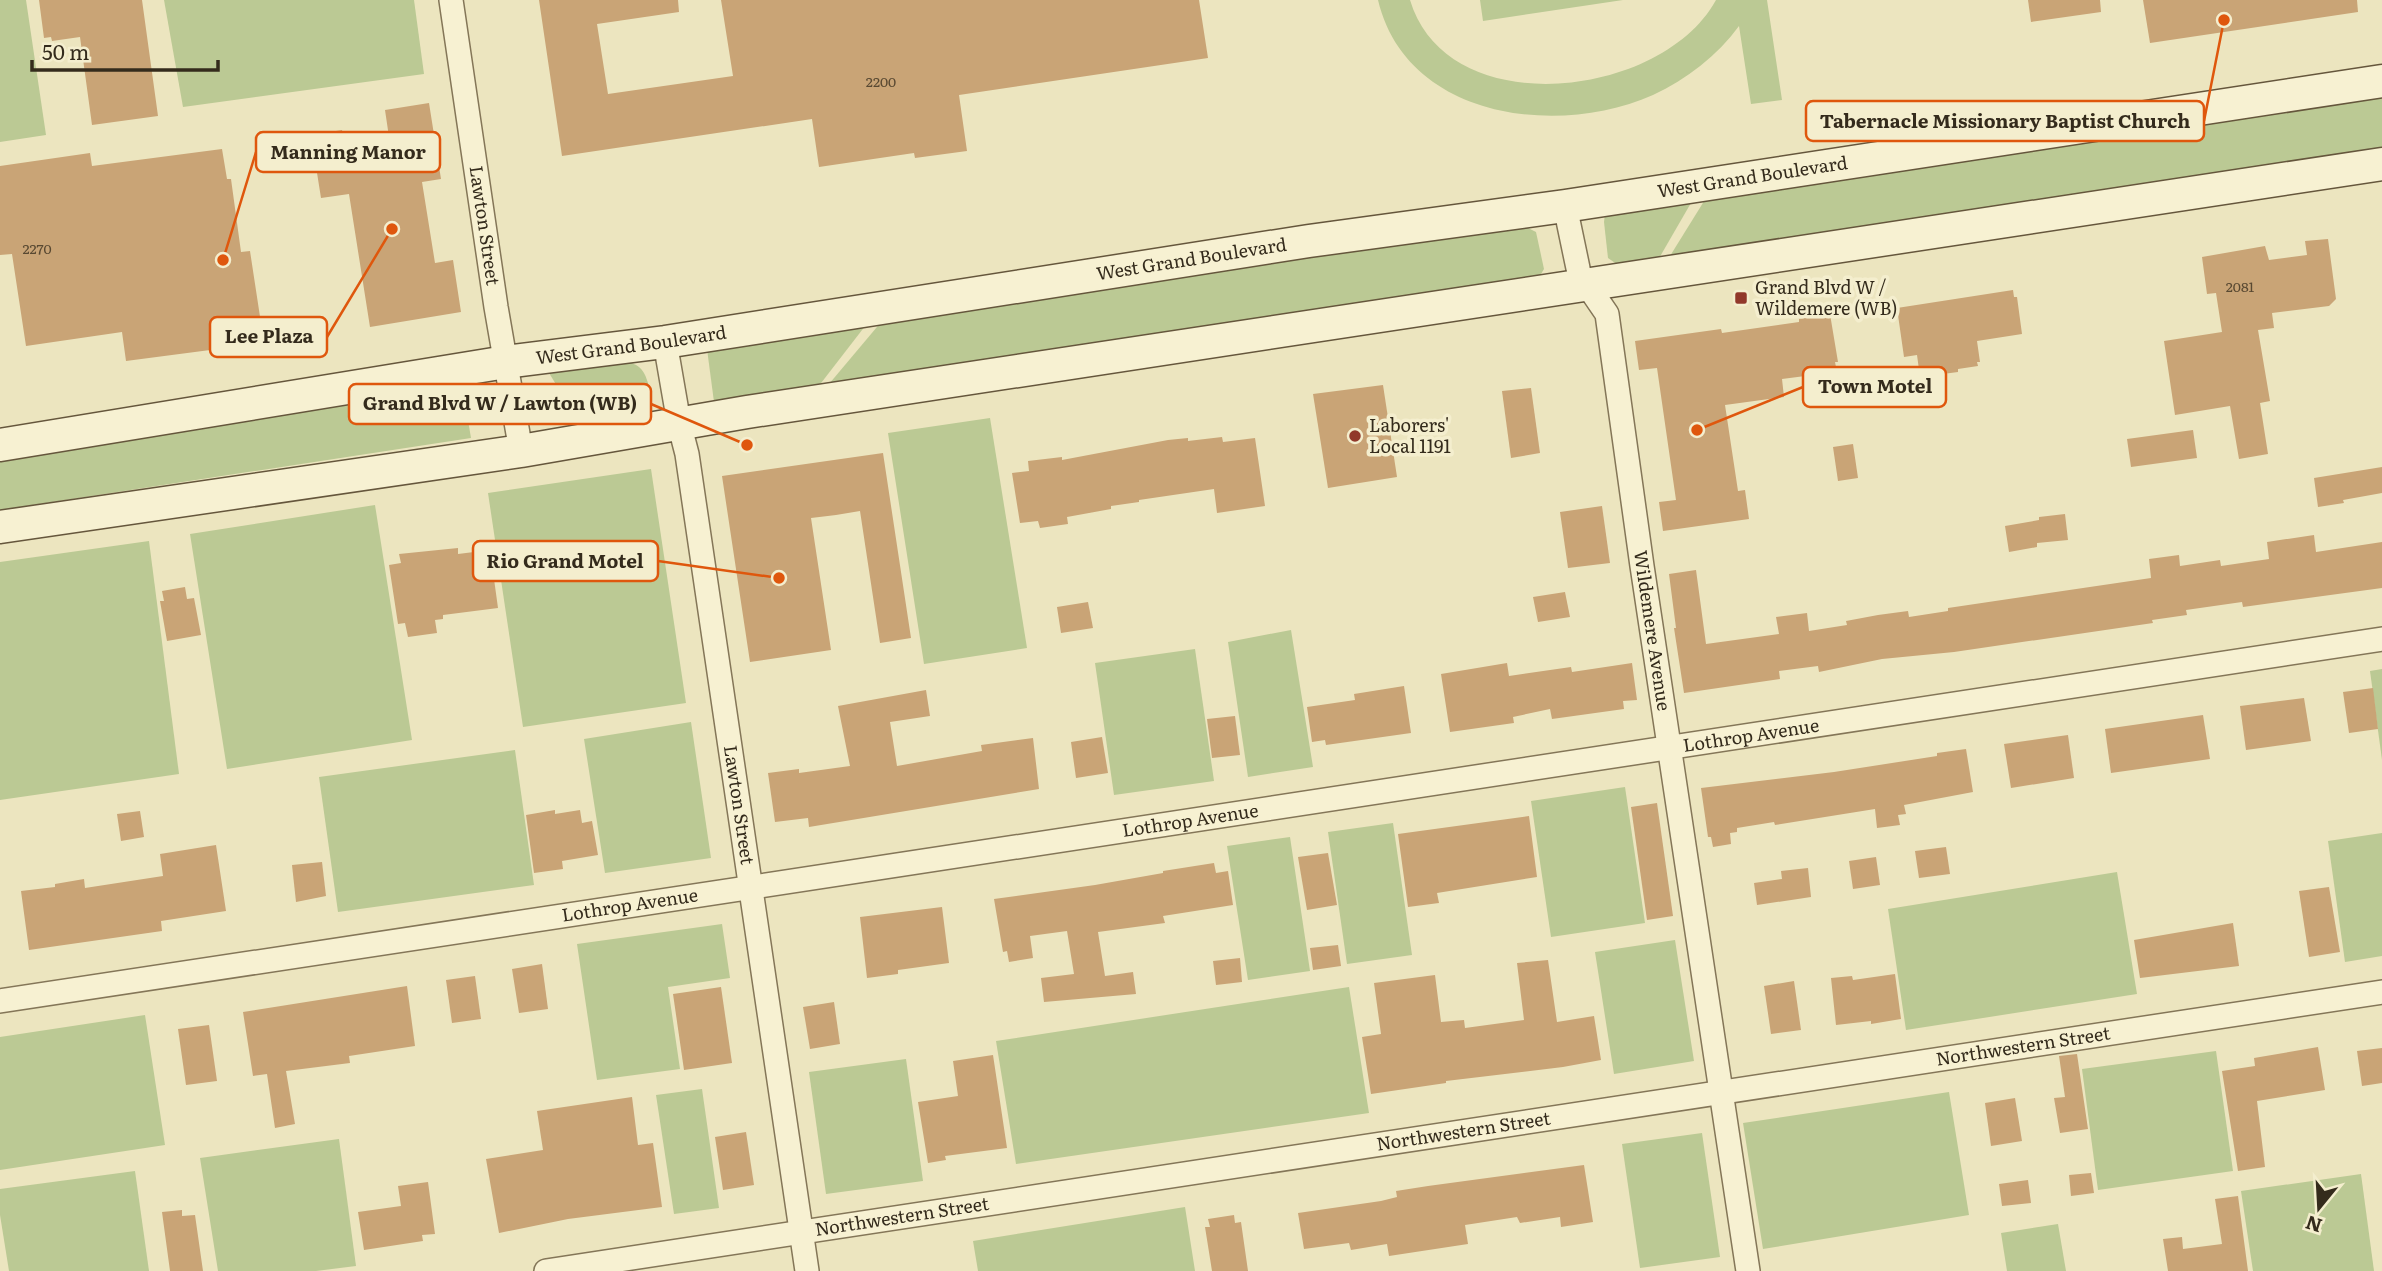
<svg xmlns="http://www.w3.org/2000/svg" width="2382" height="1271" viewBox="0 0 2382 1271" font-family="Literata,serif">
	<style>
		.green { fill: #bbc994 }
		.building { fill: #c9a476 }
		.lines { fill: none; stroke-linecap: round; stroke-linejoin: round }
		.minor-casing { stroke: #847658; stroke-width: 26 }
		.secondary-casing { stroke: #65563c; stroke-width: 35 }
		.minor { stroke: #f7f1d2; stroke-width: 23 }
		.secondary { stroke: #f7f1d2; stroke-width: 32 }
		.poi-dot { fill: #91382a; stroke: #f4eece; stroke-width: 2.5 }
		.labels { text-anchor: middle; stroke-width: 7; stroke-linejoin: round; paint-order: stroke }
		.number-label { font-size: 14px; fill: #594932 }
		.street-label { font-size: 18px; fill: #342b1c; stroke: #f4eece }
		.poi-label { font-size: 18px; fill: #342b1c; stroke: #f4eece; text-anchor: start }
		.leader { fill: none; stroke: #df570d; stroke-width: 2.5 }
		.callout-dot { fill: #df570d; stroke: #f4eece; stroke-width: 2.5 }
		.callout { fill: #f4eece; stroke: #df570d; stroke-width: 2.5 }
		.callout-label { font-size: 19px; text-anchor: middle; font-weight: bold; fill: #342b1c }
	</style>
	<rect width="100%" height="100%" fill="#ece5bf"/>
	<g class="green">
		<polygon points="0,0 26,0 46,135 0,142"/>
		<polygon points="164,0 414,0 424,74 183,107"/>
		<path d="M1378,0H1410C1447,124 1662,99 1716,0H1767L1782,100L1751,104L1739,26C1717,56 1687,79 1653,95C1556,138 1406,118 1378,0Z"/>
		<polygon points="1480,0 1623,0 1483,21"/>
		<polygon points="2382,94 2382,148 1670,256 1706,198"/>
		<polygon points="1695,196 1658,260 1618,265 1608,258 1604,222 1605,214"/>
		<polygon points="1516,226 1526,227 1536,232 1544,269 1538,279 829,384 882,321"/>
		<polygon points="869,321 818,387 714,402 707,349"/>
		<path d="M626,361C639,365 644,369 648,383C659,425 603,420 574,424L570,407L549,373Z"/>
		<polygon points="462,385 471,438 0,510 0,455"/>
		<polygon points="990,418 1027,648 924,664 888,433"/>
		<polygon points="651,469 686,703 523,727 488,493"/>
		<polygon points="375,505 412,740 227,769 190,534"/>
		<polygon points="149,541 179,774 0,800 0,562"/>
		<polygon points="1291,630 1313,767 1248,777 1228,642"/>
		<polygon points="1195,649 1214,781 1114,795 1095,663"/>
		<polygon points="2382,669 2382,760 2370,671"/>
		<polygon points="691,722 711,858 605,873 584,739"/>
		<polygon points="515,750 534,885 338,912 319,777"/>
		<polygon points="1625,787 1645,923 1551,937 1531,801"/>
		<polygon points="1393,823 1412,955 1347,964 1328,832"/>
		<polygon points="2382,833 2382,956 2345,962 2328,841"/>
		<polygon points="1290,837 1310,971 1248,980 1227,846"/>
		<polygon points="2117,872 2137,994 1906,1030 1888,909"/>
		<polygon points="722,924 730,978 668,987 680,1069 597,1080 577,944"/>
		<polygon points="1675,940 1694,1061 1614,1074 1595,952"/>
		<polygon points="1349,987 1369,1113 1016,1164 996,1041"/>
		<polygon points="145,1015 165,1145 0,1170 0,1037"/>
		<polygon points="2216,1051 2233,1171 2098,1190 2082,1069"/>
		<polygon points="906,1059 923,1181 826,1194 809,1072"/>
		<polygon points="702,1089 719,1208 674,1214 656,1095"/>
		<polygon points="1949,1092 1969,1215 1763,1249 1743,1123"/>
		<polygon points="1702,1133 1720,1257 1640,1268 1622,1144"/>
		<polygon points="339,1139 356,1266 316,1271 218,1271 200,1158"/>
		<polygon points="135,1171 149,1271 9,1271 0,1215 0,1189"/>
		<polygon points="2361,1174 2374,1271 2253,1271 2241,1191"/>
		<polygon points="1185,1207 1195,1271 978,1271 973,1241"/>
		<polygon points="2058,1224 2066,1271 2007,1271 2001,1233"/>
	</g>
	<g class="building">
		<polygon points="39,0 142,0 158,116 92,125 80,37 52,41 51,37 44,38"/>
		<polygon points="539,0 678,0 679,12 597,24 608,94 733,76 721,0 1199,0 1208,58 959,95 967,151 915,158 914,153 819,167 812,119 562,156"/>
		<polygon points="2028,0 2100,0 2101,12 2031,22"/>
		<polygon points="2143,0 2357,0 2358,12 2150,43"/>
		<polygon points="429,103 441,179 422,182 435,263 453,260 461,312 370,327 349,194 321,198 311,135 342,130 345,144 389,137 385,110"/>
		<polygon points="222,149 227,179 231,179 241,252 250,251 264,343 126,361 122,332 26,346 12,254 0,255 0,166 90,153 92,166"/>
		<polygon points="2328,239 2336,299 2329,306 2272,313 2274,328 2258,330 2270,401 2260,403 2268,454 2239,459 2230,406 2175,415 2164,341 2222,332 2216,293 2207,294 2202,257 2265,246 2269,260 2307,255 2305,241"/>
		<polygon points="2013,290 2014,297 2017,297 2022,334 1977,341 1980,362 1977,362 1978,366 1958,369 1958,372 1920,377 1917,355 1904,357 1897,308"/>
		<polygon points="1830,314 1838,362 1835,362 1836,367 1812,371 1813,375 1782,379 1784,397 1725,405 1738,491 1745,490 1749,519 1663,531 1659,502 1676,500 1657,368 1639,370 1635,341 1721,329 1722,333 1799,322 1799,319"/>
		<polygon points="1383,385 1397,477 1328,488 1313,394"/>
		<polygon points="1531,388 1540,453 1511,458 1502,391"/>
		<polygon points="2193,430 2197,458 2131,467 2127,439"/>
		<polygon points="1222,437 1223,442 1255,438 1265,506 1217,513 1214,489 1139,500 1139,502 1111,506 1111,509 1067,517 1068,524 1040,528 1038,521 1020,523 1012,473 1029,471 1028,461 1062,457 1062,460 1168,440 1188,438 1188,441"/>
		<polygon points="1853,444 1858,478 1838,481 1833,447"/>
		<polygon points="883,453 911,638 880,643 860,511 836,515 811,518 831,650 750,662 722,476"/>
		<polygon points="2382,467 2382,493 2343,500 2344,503 2318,507 2314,478"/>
		<polygon points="1602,506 1610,563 1568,568 1560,512"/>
		<polygon points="2065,514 2068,540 2037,543 2037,547 2009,552 2005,526 2039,520 2039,517"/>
		<polygon points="2314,535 2316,552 2382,542 2382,588 2243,607 2242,602 2186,610 2187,615 2152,620 2153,623 1954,652 1882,659 1819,672 1818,666 1779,671 1780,679 1684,693 1674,628 1676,628 1669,574 1696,570 1706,644 1779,634 1776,617 1807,613 1809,631 1847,625 1846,621 1878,615 1908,611 1909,617 1948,611 1948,608 2151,578 2149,559 2179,555 2180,566 2220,560 2221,566 2269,559 2267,542"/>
		<polygon points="458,548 458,554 490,550 498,608 443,615 443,619 435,620 437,633 408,637 405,623 398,624 389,565 401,563 399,554"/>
		<polygon points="185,587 187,599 194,598 201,635 167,641 160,601 164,601 162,591"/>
		<polygon points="1565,592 1570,617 1538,622 1533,597"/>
		<polygon points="1088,602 1093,628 1061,633 1057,607"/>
		<polygon points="1507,663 1509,676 1571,667 1572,672 1632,663 1637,700 1623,701 1624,709 1552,719 1550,709 1513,717 1514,723 1450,732 1441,674"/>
		<polygon points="1404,686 1411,733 1326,745 1325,740 1312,742 1307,707 1355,700 1354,694"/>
		<polygon points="2373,688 2378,729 2349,733 2343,692"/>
		<polygon points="926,690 930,716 890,722 897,766 982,751 981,745 1033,738 1039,789 809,827 808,818 775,822 768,773 799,769 799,773 850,766 838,706"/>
		<polygon points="2304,698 2311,741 2246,750 2240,706"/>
		<polygon points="2203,715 2210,759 2111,773 2105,729"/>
		<polygon points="1235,716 1240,755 1212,758 1207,719"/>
		<polygon points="2068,735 2074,778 2011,788 2004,744"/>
		<polygon points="1102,737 1108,773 1076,778 1071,742"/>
		<polygon points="1966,749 1973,792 1904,805 1906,814 1898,815 1900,825 1877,828 1875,809 1775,825 1774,822 1737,828 1737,832 1730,833 1731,844 1713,847 1711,837 1708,837 1701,788 1834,772 1937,756 1937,753"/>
		<polygon points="1657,803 1673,916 1647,920 1631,807"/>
		<polygon points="555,810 555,814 580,810 582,823 592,821 598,855 562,861 563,869 534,873 526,815"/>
		<polygon points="140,811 144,837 121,841 117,814"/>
		<polygon points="1529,816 1537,877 1437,893 1439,903 1408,907 1398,834"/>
		<polygon points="216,845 226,911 161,921 162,931 29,950 21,891 55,887 55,884 84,879 85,888 163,876 160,854"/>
		<polygon points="1946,847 1950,874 1919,878 1915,851"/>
		<polygon points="1328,853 1337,905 1307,910 1298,857"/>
		<polygon points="1876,857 1880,885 1853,889 1849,861"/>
		<polygon points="322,862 326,896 296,902 292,865"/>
		<polygon points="1214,863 1216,873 1228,871 1233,905 1163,916 1165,923 1098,932 1105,976 1133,972 1136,994 1044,1002 1041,978 1074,974 1067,931 1030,936 1033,958 1009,962 1007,951 1003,952 994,899 1095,885 1163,873 1163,871"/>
		<polygon points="1808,868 1811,897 1757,905 1754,883 1782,879 1781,871"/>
		<polygon points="2329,887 2340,952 2309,957 2299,891"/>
		<polygon points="942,907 949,963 898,970 898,974 867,978 860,917"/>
		<polygon points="2233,923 2239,966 2140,978 2134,940"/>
		<polygon points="1338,945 1341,966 1313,970 1310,948"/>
		<polygon points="1240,958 1242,982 1216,985 1213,961"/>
		<polygon points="1548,960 1557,1022 1594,1016 1601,1060 1563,1067 1446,1081 1446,1083 1371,1094 1362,1037 1381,1034 1374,983 1435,975 1441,1022 1464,1020 1465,1028 1524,1020 1517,963"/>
		<polygon points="542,964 548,1009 519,1013 512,969"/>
		<polygon points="1895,974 1901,1019 1871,1024 1871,1021 1836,1025 1831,978 1852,976 1853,980"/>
		<polygon points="475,976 481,1019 452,1023 446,980"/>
		<polygon points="1794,981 1801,1030 1771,1034 1764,986"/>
		<polygon points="407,986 415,1046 349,1056 350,1063 286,1071 295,1124 275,1128 267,1074 253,1076 243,1012"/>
		<polygon points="721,987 732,1063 684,1070 673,994"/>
		<polygon points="834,1002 840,1044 810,1049 803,1007"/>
		<polygon points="209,1025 217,1081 186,1085 178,1029"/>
		<polygon points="2318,1047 2325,1090 2257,1101 2265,1167 2238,1171 2222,1071 2255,1066 2254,1058"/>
		<polygon points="2382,1048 2382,1083 2362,1086 2357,1051"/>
		<polygon points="2077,1054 2088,1129 2060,1133 2054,1098 2065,1097 2059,1056"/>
		<polygon points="993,1055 1007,1148 945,1156 946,1160 928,1163 918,1102 958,1096 953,1061"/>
		<polygon points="632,1097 638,1145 653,1143 662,1207 568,1219 499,1233 486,1159 543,1150 537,1111"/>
		<polygon points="2015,1098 2022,1141 1991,1146 1985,1103"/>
		<polygon points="746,1132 754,1185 723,1190 715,1137"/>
		<polygon points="1584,1165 1593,1222 1561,1227 1560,1217 1520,1223 1517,1217 1465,1225 1468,1244 1389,1256 1387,1244 1351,1250 1349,1243 1304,1249 1298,1213 1381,1201 1397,1197 1396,1191 1428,1186"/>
		<polygon points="2091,1173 2094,1193 2071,1196 2069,1175"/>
		<polygon points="2028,1180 2031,1203 2002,1206 1999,1184"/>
		<polygon points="428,1182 435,1234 422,1235 423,1241 364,1250 358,1212 401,1206 398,1186"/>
		<polygon points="2238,1196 2248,1271 2168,1271 2163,1239 2182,1237 2183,1249 2222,1244 2215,1199"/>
		<polygon points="182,1210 182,1216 195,1215 203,1271 170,1271 162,1212"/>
		<polygon points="1234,1215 1235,1223 1241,1222 1248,1271 1212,1271 1205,1227 1210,1227 1208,1219"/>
	</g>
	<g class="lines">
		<defs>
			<g id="minor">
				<path id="s1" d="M451,0L496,307L521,451"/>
				<path id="s2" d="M1565,206L1579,273L1607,314L1642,566L1748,1271"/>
				<path id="s3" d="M665,342L679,423L687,454L807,1271"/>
				<path id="s4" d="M0,1001C794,880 1588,762 2382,639"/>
				<path id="s5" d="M546,1271L2382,992"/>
			</g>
			<g id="secondary">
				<path id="s6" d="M0,445L506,362L665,342L1309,241L1565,206L2382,81"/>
				<polyline points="0,527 521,451 747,412 2382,164"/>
			</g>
		</defs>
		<use href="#minor" class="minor-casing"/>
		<use href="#secondary" class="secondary-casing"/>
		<use href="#minor" class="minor"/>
		<use href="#secondary" class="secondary"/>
	</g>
	<g class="poi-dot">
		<rect x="1734" y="291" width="14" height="14" rx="3.5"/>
		<circle cx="1355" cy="436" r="7"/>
	</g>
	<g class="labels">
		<g class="number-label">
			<text x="881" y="87">2200</text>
			<text x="37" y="254">2270</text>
			<text x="2240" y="292">2081</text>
		</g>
		<g class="street-label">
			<text dy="6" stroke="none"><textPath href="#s6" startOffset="1773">West Grand Boulevard</textPath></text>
			<text dy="6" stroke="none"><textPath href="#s1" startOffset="228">Lawton Street</textPath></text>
			<text dy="6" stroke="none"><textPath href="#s6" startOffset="1206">West Grand Boulevard</textPath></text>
			<text dy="6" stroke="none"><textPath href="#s6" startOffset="639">West Grand Boulevard</textPath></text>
			<text dy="6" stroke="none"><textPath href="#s2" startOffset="438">Wildemere Avenue</textPath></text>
			<text dy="6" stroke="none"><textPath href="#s4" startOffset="1771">Lothrop Avenue</textPath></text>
			<text dy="6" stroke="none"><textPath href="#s3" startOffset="469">Lawton Street</textPath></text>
			<text dy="6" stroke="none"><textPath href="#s4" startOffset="1204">Lothrop Avenue</textPath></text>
			<text dy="6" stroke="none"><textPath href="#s4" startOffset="637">Lothrop Avenue</textPath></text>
			<text dy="6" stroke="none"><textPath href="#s5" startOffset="1494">Northwestern Street</textPath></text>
			<text dy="6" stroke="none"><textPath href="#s5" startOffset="928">Northwestern Street</textPath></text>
			<text dy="6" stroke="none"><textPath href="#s5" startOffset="360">Northwestern Street</textPath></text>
		</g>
		<g class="poi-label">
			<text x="1755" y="294">Grand Blvd W /<tspan x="1755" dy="21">Wildemere (WB)</tspan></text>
			<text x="1369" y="432">Laborers'<tspan x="1369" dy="21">Local 1191</tspan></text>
		</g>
	</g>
	<path class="leader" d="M2224 20L2204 121M223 260L256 152M392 229L327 337M1697 430L1803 387M747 445L651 404M779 578L658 561"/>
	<g class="callout-dot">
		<circle cx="2224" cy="20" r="7"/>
		<circle cx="223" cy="260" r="7"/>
		<circle cx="392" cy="229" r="7"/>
		<circle cx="1697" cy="430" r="7"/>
		<circle cx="747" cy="445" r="7"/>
		<circle cx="779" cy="578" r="7"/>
	</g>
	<g class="callout">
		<rect x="1806" y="101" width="398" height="40" rx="7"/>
		<rect x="256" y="132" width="184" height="40" rx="7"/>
		<rect x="210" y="317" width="117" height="40" rx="7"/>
		<rect x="1803" y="367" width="143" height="40" rx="7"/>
		<rect x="349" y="384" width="302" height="40" rx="7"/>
		<rect x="473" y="541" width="185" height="40" rx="7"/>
	</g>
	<g class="callout-label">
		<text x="2005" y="128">Tabernacle Missionary Baptist Church</text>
		<text x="348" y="159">Manning Manor</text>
		<text x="269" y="343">Lee Plaza</text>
		<text x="1875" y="393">Town Motel</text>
		<text x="500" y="410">Grand Blvd W / Lawton (WB)</text>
		<text x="565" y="568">Rio Grand Motel</text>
	</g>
	<g transform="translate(2319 1208) rotate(198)" stroke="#f4eece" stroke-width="5" paint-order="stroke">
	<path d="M0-5L12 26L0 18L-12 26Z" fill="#342b1c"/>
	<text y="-10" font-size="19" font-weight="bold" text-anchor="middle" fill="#342b1c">N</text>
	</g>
	<path d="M32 60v10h186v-10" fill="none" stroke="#342b1c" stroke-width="3.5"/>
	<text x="42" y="60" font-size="21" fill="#342b1c" stroke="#f4eece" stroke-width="5" paint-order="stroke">50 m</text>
</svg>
